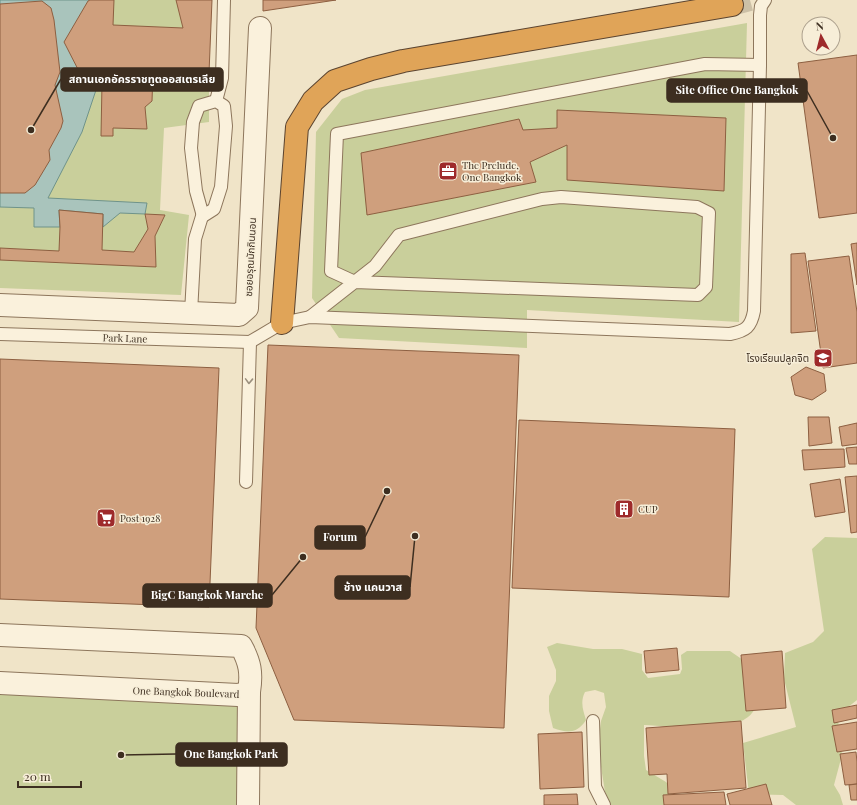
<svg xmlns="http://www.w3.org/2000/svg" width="857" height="805" viewBox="0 0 857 805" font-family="'Playfair Display','Noto Sans Thai',serif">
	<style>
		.green { fill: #c9cf9b }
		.water { fill: #a9c4bc; stroke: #6f938a }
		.building { fill: #cf9f7d; stroke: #8d5f41 }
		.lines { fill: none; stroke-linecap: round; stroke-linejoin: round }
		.highway-tunnel { stroke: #ccc0a6; stroke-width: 22; stroke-dasharray: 22 11; stroke-linecap: butt }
		.lane-casing { stroke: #8d765c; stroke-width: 14 }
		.street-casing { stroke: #8d765c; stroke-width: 24 }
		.highway-casing { stroke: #5b4430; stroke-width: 24 }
		.lane { stroke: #faf1dc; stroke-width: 12 }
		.street { stroke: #faf1dc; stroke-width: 22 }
		.highway { stroke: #e0a458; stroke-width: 22 }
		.oneway { stroke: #9c907e }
		.labels { text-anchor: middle; stroke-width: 3; stroke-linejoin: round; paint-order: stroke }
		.poi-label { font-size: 10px; fill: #3d2e20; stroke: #f7eed8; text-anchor: start }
		.street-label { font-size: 10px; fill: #3d2e20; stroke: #f7eed8 }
		.leader { fill: none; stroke: #3d2e20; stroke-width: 1.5 }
		.callout-dot { fill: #3d2e20; stroke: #f7eed8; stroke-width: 1.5 }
		.callout { fill: #3d2e20; stroke: #3d2e20; stroke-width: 1.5 }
		.callout-label { font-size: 11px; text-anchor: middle; font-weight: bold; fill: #fff }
	</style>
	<rect width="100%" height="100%" fill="#f0e4c8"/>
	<g class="green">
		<polygon points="0,0 209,0 209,122 164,128 160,210 189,215 181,295 0,288"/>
		<polygon points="747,23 739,322 527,310 527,348 339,338 312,298 316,132 342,99 365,90"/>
		<polygon points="825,537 857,538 857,700 838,715 839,733 842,755 834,785 840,795 843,805 796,805 783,795 749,794 743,743 796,727 784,679 785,653 813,642 824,631 812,549"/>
		<path d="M557,643L593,649H622L642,654V670L648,678L680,674L682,669L681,655L687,651H730L743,660L756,708C753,711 751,715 748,717C725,735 672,726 644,725V756L646,770L666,782L673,790L668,805H609L605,792L599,754V737L601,721L606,707L604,693L595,690L585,692C580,702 583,710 586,720C577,734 568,733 553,728L549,711V696L556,681V670L547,647Z"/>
		<polygon points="0,694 244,705 239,805 0,805"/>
	</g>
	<polygon class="water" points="0,0 103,0 97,87 82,132 48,198 147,203 145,214 120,213 103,227 103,214 59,210 60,227 34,227 34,208 0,207"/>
	<g class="building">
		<polygon points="90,0 114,0 113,25 183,28 176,0 212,0 209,73 153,72 152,101 145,107 147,129 113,128 113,136 101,136 102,83 85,83 64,42 88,1"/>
		<polygon points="263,0 336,0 263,11"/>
		<polygon points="42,1 51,8 54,20 60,72 55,85 63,121 61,128 49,150 50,160 35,185 25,193 0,193 0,4"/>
		<polygon points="857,55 857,213 819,218 798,63"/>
		<polygon points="557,110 726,118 724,191 567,180 567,145 530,162 536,182 367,215 361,153 519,119 523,130 557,128"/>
		<polygon points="59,210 103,214 102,250 134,252 148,229 145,214 165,215 155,236 156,267 0,260 0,248 59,251 60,227"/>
		<polygon points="857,243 857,285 851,244"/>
		<polygon points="805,253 816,331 791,333 791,254"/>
		<polygon points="849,256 857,312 857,363 823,368 808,261"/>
		<polygon points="268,345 519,355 504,728 294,720 256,628"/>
		<polygon points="0,359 219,368 209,607 0,599"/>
		<polygon points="806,367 824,374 826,391 812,400 795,395 791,377"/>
		<polygon points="808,417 829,417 832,443 809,446"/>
		<polygon points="519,420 735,429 729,597 512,588"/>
		<polygon points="857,423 857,444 842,446 839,427"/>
		<polygon points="857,447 857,464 849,464 846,448"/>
		<polygon points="844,449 845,467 804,470 802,450"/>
		<polygon points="857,476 857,532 851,533 845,477"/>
		<polygon points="840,479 845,512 815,517 810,484"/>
		<polygon points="677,648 679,670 646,673 644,651"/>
		<polygon points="782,651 786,708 746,711 741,655"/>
		<polygon points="857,705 857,718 834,723 832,710"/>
		<polygon points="741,721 746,788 668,794 667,774 649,775 646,728"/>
		<polygon points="857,722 857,749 837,752 832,726"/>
		<polygon points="582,732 584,787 540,789 538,734"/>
		<polygon points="856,752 857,762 857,784 845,785 840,754"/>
		<polygon points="766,784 772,805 730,805 727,794"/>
		<polygon points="857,784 857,800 851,800 849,785"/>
		<polygon points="724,792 726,805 664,805 663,795"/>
		<polygon points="577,794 578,805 544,805 544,795"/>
	</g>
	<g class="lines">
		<polyline class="highway-tunnel" points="732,5 750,0"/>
		<defs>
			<g id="lane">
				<polygon points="216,101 224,106 226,126 221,187 214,209 203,216 196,191 191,148 193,122 199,106"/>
				<polyline points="216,101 222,78 224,0"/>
				<polyline points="191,313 195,239 203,213"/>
				<polyline points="310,317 375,266 399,235 542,199 561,197 697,207 709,213 706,287 698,295 355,282 331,271 337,134 705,64 760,65"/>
				<polyline points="0,334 250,342"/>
				<path d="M250,342L282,323L310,317L730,334C746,331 751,327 754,311L760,65V15L761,6L765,0"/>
				<polyline points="246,482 250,342"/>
				<polyline points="593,721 595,787 604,805"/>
			</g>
			<g id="street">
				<polyline points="0,305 239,315 247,308 260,28"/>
				<path d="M0,635L241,646C250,662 252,673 249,692L238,695L0,683"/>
				<polyline points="248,805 249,692"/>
			</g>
			<polyline id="highway" points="282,323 297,127 313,101 335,81 371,69 403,61 732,5"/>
		</defs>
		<use href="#lane" class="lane-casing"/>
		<use href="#street" class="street-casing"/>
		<use href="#highway" class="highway-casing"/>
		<use href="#lane" class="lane"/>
		<use href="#street" class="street"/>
		<use href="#highway" class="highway"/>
	</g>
	<defs><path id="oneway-chevron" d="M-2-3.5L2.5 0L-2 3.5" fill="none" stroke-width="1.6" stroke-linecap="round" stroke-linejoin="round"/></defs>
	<use class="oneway" href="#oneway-chevron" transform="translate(249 381) rotate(92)"/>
	<defs>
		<symbol id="office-square" viewBox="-11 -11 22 22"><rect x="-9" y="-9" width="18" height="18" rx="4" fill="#9e2a2b" stroke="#f7eed8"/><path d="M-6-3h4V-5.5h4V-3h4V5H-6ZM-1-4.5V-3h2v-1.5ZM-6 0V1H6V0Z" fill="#fff"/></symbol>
		<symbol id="school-square" viewBox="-11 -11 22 22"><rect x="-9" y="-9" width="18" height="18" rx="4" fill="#9e2a2b" stroke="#f7eed8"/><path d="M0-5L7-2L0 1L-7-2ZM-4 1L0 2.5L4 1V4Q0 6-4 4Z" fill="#fff"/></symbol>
		<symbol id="building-square" viewBox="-11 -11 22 22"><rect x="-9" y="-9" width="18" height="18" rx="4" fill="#9e2a2b" stroke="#f7eed8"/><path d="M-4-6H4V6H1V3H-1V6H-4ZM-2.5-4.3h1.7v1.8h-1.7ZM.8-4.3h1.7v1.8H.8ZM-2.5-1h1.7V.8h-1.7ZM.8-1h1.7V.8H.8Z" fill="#fff"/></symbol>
		<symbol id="supermarket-square" viewBox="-11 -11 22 22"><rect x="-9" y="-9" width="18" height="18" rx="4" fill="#9e2a2b" stroke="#f7eed8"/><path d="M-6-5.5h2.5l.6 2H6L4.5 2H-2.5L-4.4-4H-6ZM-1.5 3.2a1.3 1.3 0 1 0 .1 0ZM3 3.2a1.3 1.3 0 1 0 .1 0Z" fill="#fff"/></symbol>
	</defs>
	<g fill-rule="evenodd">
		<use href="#office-square" x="437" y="160" width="22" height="22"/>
		<use href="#school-square" x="812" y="347" width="22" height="22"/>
		<use href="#building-square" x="613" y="498" width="22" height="22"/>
		<use href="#supermarket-square" x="95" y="507" width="22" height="22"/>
	</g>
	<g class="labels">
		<g class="poi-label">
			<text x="462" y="169">The Prelude,<tspan x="462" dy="12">One Bangkok</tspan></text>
			<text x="809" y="362" text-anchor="end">โรงเรียนปลูกจิต</text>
			<text x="638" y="513">CUP</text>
			<text x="120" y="522">Post 1928</text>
		</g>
		<g class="street-label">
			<text transform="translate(250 257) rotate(-87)" y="4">ซอยอรุณมักกินนอน</text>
			<text transform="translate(125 338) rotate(2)" y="4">Park Lane</text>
			<text transform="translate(186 692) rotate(2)" y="4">One Bangkok Boulevard</text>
		</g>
	</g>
	<path class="leader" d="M31 130L61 79M833 138L807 91M387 491L365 537M415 536L410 587M303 557L272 595M121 755L176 754"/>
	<g class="callout-dot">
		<circle cx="31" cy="130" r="4"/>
		<circle cx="833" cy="138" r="4"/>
		<circle cx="387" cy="491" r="4"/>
		<circle cx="415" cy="536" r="4"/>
		<circle cx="303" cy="557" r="4"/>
		<circle cx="121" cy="755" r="4"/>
	</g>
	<g class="callout">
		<rect x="61" y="68" width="162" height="23" rx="4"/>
		<rect x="667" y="79" width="140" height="23" rx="4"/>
		<rect x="315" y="526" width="50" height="23" rx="4"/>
		<rect x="335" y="576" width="75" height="23" rx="4"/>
		<rect x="143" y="584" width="129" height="23" rx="4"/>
		<rect x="176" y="743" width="111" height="23" rx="4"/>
	</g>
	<g class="callout-label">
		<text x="142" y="83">สถานเอกอัครราชทูตออสเตรเลีย</text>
		<text x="737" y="94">Site Office One Bangkok</text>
		<text x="340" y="541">Forum</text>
		<text x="373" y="591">ช้าง แคนวาส</text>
		<text x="207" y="599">BigC Bangkok Marche</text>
		<text x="231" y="758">One Bangkok Park</text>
	</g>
	<g transform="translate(821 36) rotate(353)"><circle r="19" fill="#f7eed8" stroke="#ada18e"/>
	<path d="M0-3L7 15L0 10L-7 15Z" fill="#9e2a2b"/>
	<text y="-6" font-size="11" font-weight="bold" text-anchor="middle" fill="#3d2e20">N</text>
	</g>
	<path d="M18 781v6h63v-6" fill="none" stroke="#3d2e20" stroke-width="2"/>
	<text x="24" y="781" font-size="12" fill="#3d2e20" stroke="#f7eed8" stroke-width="3" paint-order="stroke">20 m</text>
</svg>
